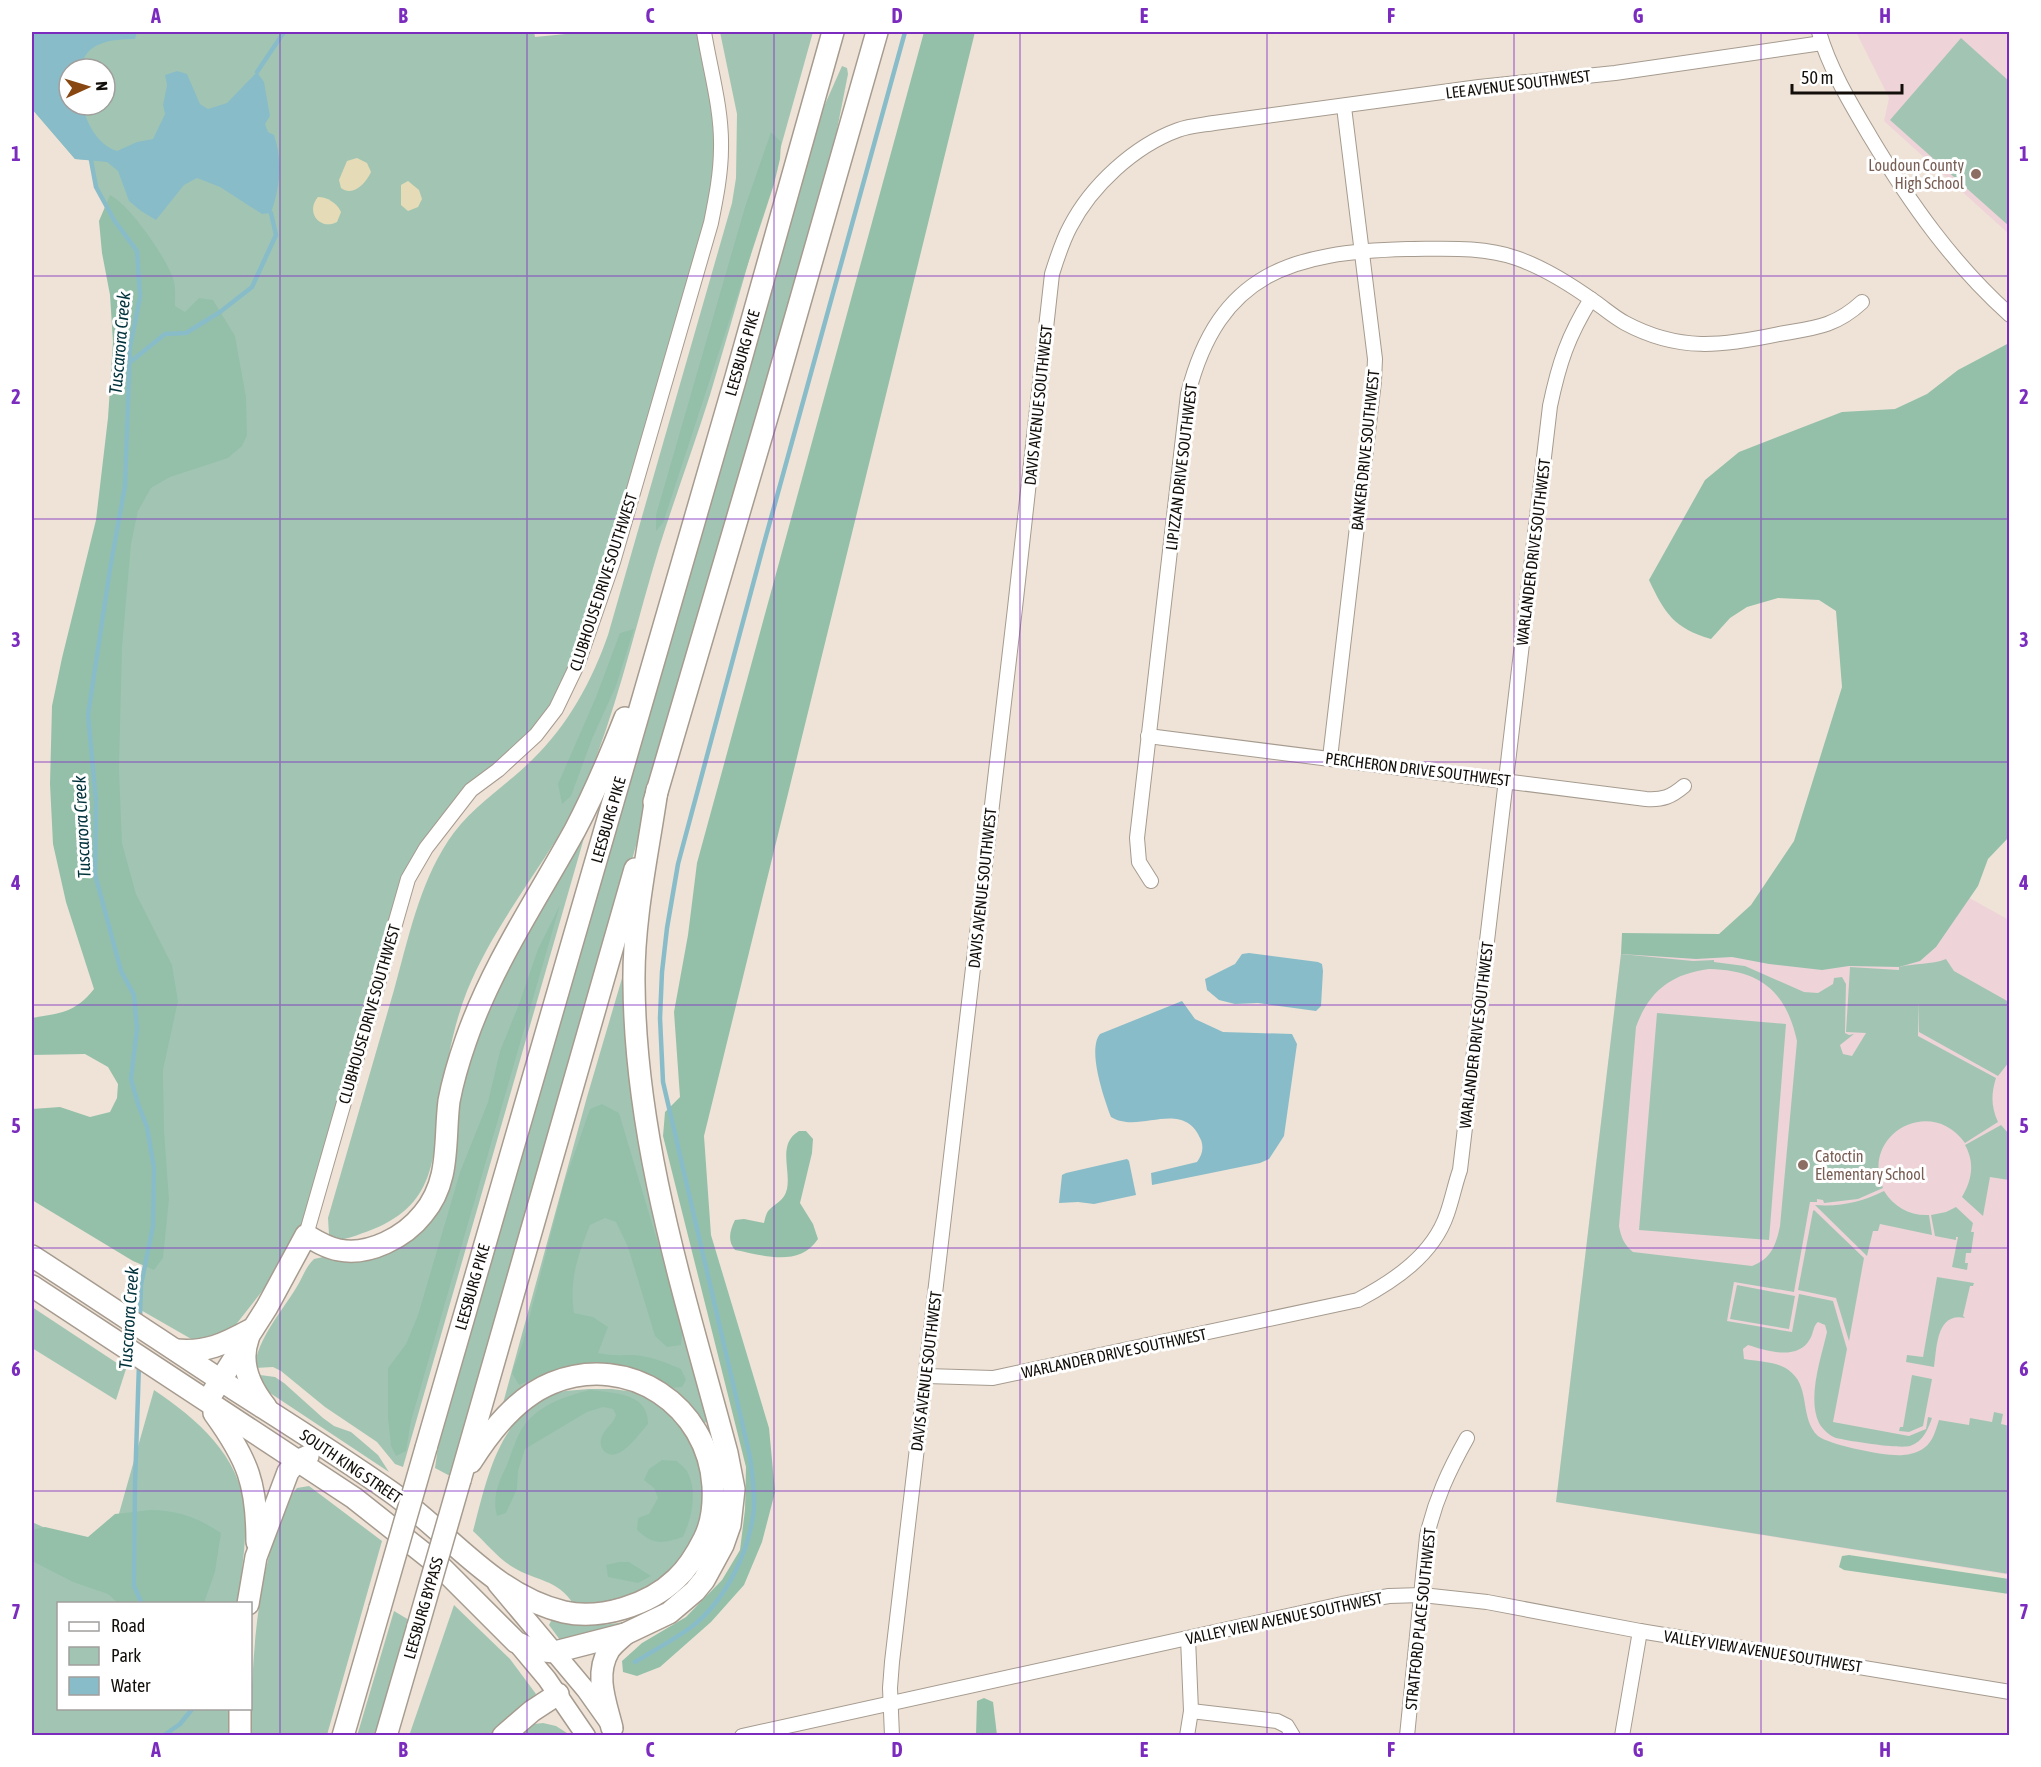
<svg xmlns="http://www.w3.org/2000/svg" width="2041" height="1767" viewBox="0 0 2041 1767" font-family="'Asap Condensed',sans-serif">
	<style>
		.education { fill: #eed4d8 }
		.green { fill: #a2c5b3; fill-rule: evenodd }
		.forest { fill: #94c0aa }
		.sand { fill: #e5dcb7 }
		.water { fill: #89bcc9 }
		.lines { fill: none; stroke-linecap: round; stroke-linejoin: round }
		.stream { stroke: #89bcc9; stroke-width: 4.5 }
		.minor-casing { stroke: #a69b8f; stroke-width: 16 }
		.major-casing { stroke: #a69b8f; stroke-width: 21 }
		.highway-casing { stroke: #a69b8f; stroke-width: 24 }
		.minor { stroke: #fff; stroke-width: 14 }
		.major { stroke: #fff; stroke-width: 18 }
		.highway { stroke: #fff; stroke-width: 21 }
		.highway-bridge-casing { stroke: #a69b8f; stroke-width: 24; stroke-linecap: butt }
		.highway-bridge { stroke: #fff; stroke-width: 21 }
		.grid { fill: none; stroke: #7b2cbf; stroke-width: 1.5; stroke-opacity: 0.55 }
		.education-dot { fill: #8d6e63; stroke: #fff; stroke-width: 2 }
		.labels { text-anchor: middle; stroke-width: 6; stroke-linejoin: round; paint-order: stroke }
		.street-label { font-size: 16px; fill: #120e0a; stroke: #fff }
		.education-label { font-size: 16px; fill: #785e54; stroke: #fff; text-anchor: end }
		.water-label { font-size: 18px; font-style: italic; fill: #00323c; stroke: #fff }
		.neatline { fill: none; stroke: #7b2cbf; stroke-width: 2 }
		.grid-label { font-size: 20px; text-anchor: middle; font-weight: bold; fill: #7b2cbf }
	</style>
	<rect width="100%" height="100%" fill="#efe3d7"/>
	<g class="education">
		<polygon points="1856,32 2009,32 2009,234 1884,121 1889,98"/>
		<polygon points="1950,887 2009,920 2009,1575 1556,1502 1621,954 1908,955"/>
	</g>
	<g class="green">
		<path d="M32,32H534L535,37L586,32H704L719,117L717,189L578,663L536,735L466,796L402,900L306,1235L234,1327L207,1339L193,1340L139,1309L141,1285L153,1226L112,941L125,486L114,220L96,187L91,160L75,159L32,109ZM69,69H105V105H69Z"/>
		<path d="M720,32H813C779,153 746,274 710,395C694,446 675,497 659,548C638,617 622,688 597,755C586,784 572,813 556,840C525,889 489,937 467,991C454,1024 447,1061 442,1096C432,1159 438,1206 366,1232C353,1236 341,1244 329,1235L328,1218C350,1142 372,1066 394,990C408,940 419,885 448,841C470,807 505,787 533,759C568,725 592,681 608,635L732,203L736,178L737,114Z"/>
		<polygon points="1961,38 2009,81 2009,226 1890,120"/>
		<polygon points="842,66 847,68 848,74 831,160 692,652 466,1434 450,1476 435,1468 439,1440 569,980 822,111"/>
		<path d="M586,831L403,1467L395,1464L377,1442L325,1407L281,1371L273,1367L255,1368C256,1339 285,1308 299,1283C304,1274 306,1267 314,1259L410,1238L459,1098L480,1014Z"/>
		<polygon points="633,941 630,992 710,1420 701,1425 623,1373 502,1407 587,1097"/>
		<path d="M1621,954L1693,961L1714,960V962L1745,966L1804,992L1818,993L1833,984L1834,978L1842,977L1846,984L1845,1033L1849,1035L1854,1034L1840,1045L1843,1054L1852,1056L1866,1033L1846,1032L1850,967L1899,970V967C1915,963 1931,965 1946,959L1954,971L2009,1002V1062L1998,1076L1919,1032V1002L1918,1036L1996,1078C1991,1094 1991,1107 1998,1122L1965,1143C1931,1095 1860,1134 1883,1188L1858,1199L1824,1203L1823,1200L1817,1199V1202H1810L1794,1292L1734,1282L1727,1321L1792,1332L1799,1294L1833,1301L1847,1349L1833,1422L1909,1436L1926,1429L1928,1417L1932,1418C1928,1429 1923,1442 1910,1446C1899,1449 1849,1441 1836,1438C1830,1436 1822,1429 1819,1423C1807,1398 1821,1358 1827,1332L1825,1325L1818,1322C1813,1326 1814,1332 1810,1339C1798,1361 1767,1351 1748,1345L1743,1349L1744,1359C1760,1362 1780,1361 1792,1373C1810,1389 1800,1419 1818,1436C1829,1445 1888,1457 1903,1455C1909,1455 1919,1452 1924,1448C1933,1442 1936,1429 1939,1420L1969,1425L1970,1418L1992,1422L1994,1412L2003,1414L2001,1424L2010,1426L2009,1574L1556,1502ZM1709,969C1760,970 1786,991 1797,1041L1780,1226C1776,1245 1771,1259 1752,1266L1633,1252C1624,1245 1621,1237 1619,1226L1636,1027C1649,991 1671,974 1709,969Z"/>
		<polygon points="1657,1013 1786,1024 1769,1240 1639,1230"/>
		<path d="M2001,1125L2009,1134V1180L1990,1177L1983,1216L1962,1197C1972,1180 1975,1163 1965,1145Z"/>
		<path d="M1884,1191C1894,1207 1910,1216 1929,1215L1932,1235L1880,1224L1878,1231H1873L1867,1256L1815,1205C1840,1207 1862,1202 1884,1191Z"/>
		<polygon points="1956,1207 1973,1223 1971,1232 1974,1232 1971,1253 1966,1253 1965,1263 1968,1263 1967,1270 1952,1267 1958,1237 1956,1237 1956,1240 1935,1236 1931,1215 1946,1212"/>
		<polygon points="1814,1210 1864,1258 1849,1341 1836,1298 1798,1290 1813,1211"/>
		<path d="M1937,1277L1974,1283L1973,1286H1970L1963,1316L1965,1318C1936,1312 1937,1348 1934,1367L1906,1362L1907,1355L1923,1357Z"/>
		<polygon points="1737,1285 1795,1296 1789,1329 1730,1319"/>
		<polygon points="32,1307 126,1369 116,1400 32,1348"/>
		<polygon points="260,1375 275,1377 284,1383 323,1418 334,1426 351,1432 378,1455 389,1472 264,1389 259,1383"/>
		<polygon points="1912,1375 1932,1379 1923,1426 1909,1432 1899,1431 1900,1427 1903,1427"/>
		<path d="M589,1389H612L635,1392L653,1399L671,1413L695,1448L704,1492L697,1532L688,1552L654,1587L609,1603L574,1605C557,1578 536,1582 511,1566C497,1557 485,1542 473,1531C488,1475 500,1407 565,1391C573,1390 581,1390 589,1389Z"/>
		<path d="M154,1390C197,1419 240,1455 245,1511C247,1542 241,1573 238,1603L58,1604V1708L230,1709L229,1735H32V1522L107,1556Z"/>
		<path d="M309,1486L382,1541L327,1735L250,1736C253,1655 255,1567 292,1494L297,1488Z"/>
		<polygon points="454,1605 510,1659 536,1694 490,1735 409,1736"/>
		<polygon points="394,1611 409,1620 408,1640 380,1735 357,1736"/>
		<path d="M552,1619C563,1617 574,1624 585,1625C603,1626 620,1623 637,1619L563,1644L549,1625Z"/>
		<polygon points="543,1723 556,1726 570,1735 521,1735 534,1724"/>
	</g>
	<g class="forest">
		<polygon points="924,32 975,32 704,1136 711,1235 769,1428 775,1492 762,1542 744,1585 711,1622 660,1667 637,1676 623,1672 622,1661 642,1643 686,1617 722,1580 740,1550 745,1510 746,1467 663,1136 665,1112 680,1097 674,1012 688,935 697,863"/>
		<polygon points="771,132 781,142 780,159 774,184 663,523 656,531 656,515 745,207"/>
		<path d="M110,195C130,205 165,256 173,278C176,286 175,297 175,306L185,312L199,298L213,300L235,336L246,397L247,435L242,446L228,458L170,477L151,488L138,511L131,544L122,648L119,769L122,843L136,894L172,965L178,1001L163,1070L164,1130L169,1199L163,1258L154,1270L133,1261L32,1200V1109L60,1107L90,1117L110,1112L117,1098L118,1084L108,1067L85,1054L32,1055V1018C60,1013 75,1013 94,989L66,902L53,844L50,784L52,706L62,658L96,520L108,418L113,342L110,295L102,253L99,221Z"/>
		<path d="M2009,343V837L1988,859L1978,886L1936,947L1920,961L1899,967L1849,966L1822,970L1769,964L1732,957L1696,959L1621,954L1622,933L1719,934L1751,905L1794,841L1842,687L1836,611L1819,600L1778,598L1747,607L1730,618L1711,639C1674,628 1665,614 1649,580L1705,480L1739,452L1842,412L1895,409L1927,394L1958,370Z"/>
		<polygon points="634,629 616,686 592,739 571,796 562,804 558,784 596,697 620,633"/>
		<polygon points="560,905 411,1421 406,1451 396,1456 391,1446 388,1418 388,1368 406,1344 418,1315 460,1172 488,1102 500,1051 519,1004 538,949"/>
		<path d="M602,1104L619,1113L683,1327L681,1345L667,1347L655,1336L628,1247L616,1222L605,1218L590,1225C578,1256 569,1279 574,1313L593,1317L608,1327L598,1353C611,1356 621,1355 633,1355C650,1356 665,1362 681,1369L686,1380L682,1387L669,1388L586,1366L549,1372L519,1385L512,1373L523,1342L564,1183L590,1109Z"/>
		<path d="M799,1131H806L813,1139L812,1153L800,1203L813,1224L818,1239C799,1268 762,1255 735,1250C727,1241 730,1230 735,1220L744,1219L764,1223C765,1219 766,1213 769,1210C777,1202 784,1201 787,1189C791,1169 777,1144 799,1131Z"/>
		<path d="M590,1390C614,1393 649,1393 648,1424C639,1434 619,1464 605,1452C601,1448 600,1444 601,1439C603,1429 613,1425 616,1415L613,1409L603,1407L587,1412L525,1449L518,1471L517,1489L506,1513L497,1516C492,1498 498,1483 506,1467C512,1453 516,1436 525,1424C541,1404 566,1396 590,1390Z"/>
		<path d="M662,1460L677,1461C680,1464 685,1468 687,1471C698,1491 692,1518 683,1537C662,1544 653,1545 637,1530L638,1518L649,1514L658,1498L654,1488L644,1480L649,1469Z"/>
		<path d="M150,1510C177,1510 199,1518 221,1533L215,1572L204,1603H118L108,1594L73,1582L32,1561V1530L45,1527L88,1537L115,1514Z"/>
		<polygon points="1849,1555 2009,1579 2009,1594 1844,1570 1839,1567 1842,1556"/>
		<polygon points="619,1562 629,1562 651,1576 638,1583 608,1577 606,1565"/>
		<polygon points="984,1698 993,1702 997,1735 976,1735 977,1701"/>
	</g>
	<g class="sand">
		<path d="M357,158L367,163L371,172C366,183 353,197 341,188L339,180L347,161Z"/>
		<polygon points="408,181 419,190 422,199 418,207 408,211 401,205 401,185"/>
		<path d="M318,197C327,197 337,203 341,212L337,222C320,231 305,212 318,197Z"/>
	</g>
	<g class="water">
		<path d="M32,32H137L135,39C112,39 84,42 81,69H69V105H82C87,124 98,145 117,151L137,142L153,139L165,114L163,105L167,85L165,75L177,71L187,74L200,104L208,109L227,103L257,72L264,82L270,116L265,124L268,132L274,135C283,161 280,187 271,213L262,214L220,187L197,178L184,185L156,220L141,211L129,201L118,171L107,162L75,159L32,109Z"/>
		<polygon points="1249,953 1318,962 1322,964 1323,971 1321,1006 1316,1011 1258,1003 1235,1004 1219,1000 1207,990 1205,979 1235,964 1242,954"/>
		<path d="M1182,1001L1195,1019L1223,1032L1292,1034L1297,1044L1284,1136L1269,1159L1260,1163L1152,1185L1151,1173L1197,1162C1202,1155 1204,1149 1201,1140C1183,1097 1140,1135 1111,1117C1104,1098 1087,1050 1100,1034Z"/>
		<polygon points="1127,1159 1129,1161 1136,1195 1094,1204 1078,1202 1059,1203 1062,1175 1066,1173"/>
	</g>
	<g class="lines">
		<g class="stream">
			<polyline points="257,72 284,32"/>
			<polyline points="91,160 96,187 114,220 137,251 140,297 130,347 125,486 110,569 88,715 96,801 95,874 121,971 134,995 137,1029 131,1079 138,1104 147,1127 154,1168 153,1226 141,1285 140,1319"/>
			<polyline points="129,363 165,334 186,333 220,312 252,287 276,235 271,213"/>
			<polyline points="139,1364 135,1484 134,1586 142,1604"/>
			<path d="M635,1662C653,1651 673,1640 690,1628C725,1602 750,1551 754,1508C755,1492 752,1474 750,1457L663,1082L660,1018L662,972L667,928L678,864L763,547L905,32"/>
			<polyline points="163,1736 180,1724 193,1708"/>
		</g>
		<defs>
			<g id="minor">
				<path d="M1819,32C1830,70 1851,104 1871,138C1910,203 1953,264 2010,315"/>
				<path d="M1148,736L1646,799C1663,800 1671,797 1684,786"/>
				<polyline points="1330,758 1374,381 1375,359 1344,107"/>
				<path d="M1151,881L1139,862L1137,838L1188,394C1219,272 1293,252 1407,249C1443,249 1482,246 1516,258C1545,268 1570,284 1595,302C1605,309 1614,317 1625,323C1679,352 1722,346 1779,334C1814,328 1835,327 1862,302"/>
				<path d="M306,1235L408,879L426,848L471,790L498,770L536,735L556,709L578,663L613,562L711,223C716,198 721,173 721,148C722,109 710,69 704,32"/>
				<path d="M926,1376L993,1378L1358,1300C1394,1281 1433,1255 1447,1214C1452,1200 1455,1184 1460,1170L1550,406C1559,363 1568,336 1591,299"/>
				<polyline points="1191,1711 1277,1721 1287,1726 1293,1736"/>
				<polyline points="742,1736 1342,1604 1389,1596 1422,1595 1487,1602 1640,1631 2010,1692"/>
				<path d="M892,1736L890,1688L892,1662L1015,608L1052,274C1057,258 1062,242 1070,227C1091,186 1134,146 1178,130C1189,126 1202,125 1214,123L1479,87L1615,73L1822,43"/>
				<polyline points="1187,1736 1191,1711 1188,1638"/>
				<path d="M1407,1736L1427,1536C1435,1500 1449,1470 1467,1438"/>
				<polyline points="1622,1736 1640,1631"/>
			</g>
			<g id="major">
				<polyline points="497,1584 586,1690 608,1721"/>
				<polyline points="516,1642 547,1679 586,1736"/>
			</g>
			<g id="highway">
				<polyline points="654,802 770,407 877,32"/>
				<path d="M32,1256C100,1300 167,1345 234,1389C287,1423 340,1456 391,1492C448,1532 493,1595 564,1612C601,1620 649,1605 676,1579C687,1569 697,1553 704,1539C712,1523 714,1504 713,1486C708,1406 629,1352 552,1383C517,1397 491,1430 471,1462"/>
				<path d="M32,1286L354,1498L441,1567L516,1642L533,1650L555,1652L625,1634L669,1613L695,1591L704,1580L723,1545L730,1525L734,1489L727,1453C686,1299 635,1144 634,983C633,919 648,853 657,790"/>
				<path d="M248,1339C239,1364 250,1387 266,1407"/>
				<path d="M176,1350C206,1353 224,1344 250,1330"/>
				<path d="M213,1392L267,1307L306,1235C316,1241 327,1248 339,1250C369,1256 405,1237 423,1214C451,1181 444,1141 449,1101C453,1080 459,1060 466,1040C492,965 537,899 575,830C594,794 610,756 625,718"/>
				<path d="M214,1413C248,1460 257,1484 257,1542"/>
				<polyline points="426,1448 736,377 833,32"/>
				<polyline points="460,1480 635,869"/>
				<polyline points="248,1604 256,1557 288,1472 297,1461 308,1456"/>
				<path d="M612,1728C606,1703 594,1675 609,1650C613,1644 620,1639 625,1634"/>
				<polyline points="240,1736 240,1708"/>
				<polyline points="343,1736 380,1608"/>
				<polyline points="386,1736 418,1626"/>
				<polyline points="503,1736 532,1711 558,1694"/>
			</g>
		</defs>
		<use href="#minor" class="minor-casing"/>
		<use href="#major" class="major-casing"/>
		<use href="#highway" class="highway-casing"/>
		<use href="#minor" class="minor"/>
		<use href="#major" class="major"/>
		<use href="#highway" class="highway"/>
		<defs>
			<g id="highway-bridge">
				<polyline points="380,1608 426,1448"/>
				<polyline points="418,1626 460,1480"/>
			</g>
		</defs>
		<use href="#highway-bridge" class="highway-bridge-casing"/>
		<use href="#highway-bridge" class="highway-bridge"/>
	</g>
	<path class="grid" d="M280,32V1736M527,32V1736M774,32V1736M1020,32V1736M1267,32V1736M1514,32V1736M1761,32V1736M32,276H2010M32,519H2010M32,762H2010M32,1005H2010M32,1248H2010M32,1491H2010"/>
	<g class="education-dot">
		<circle cx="1976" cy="174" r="6"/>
		<circle cx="1803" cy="1165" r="6"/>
	</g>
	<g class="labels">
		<g class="street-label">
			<text transform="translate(1518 84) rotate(-7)" y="6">LEE AVENUE SOUTHWEST</text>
			<text transform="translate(742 353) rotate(-74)" y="6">LEESBURG PIKE</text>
			<text transform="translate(1038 405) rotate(-84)" y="6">DAVIS AVENUE SOUTHWEST</text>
			<text transform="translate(1365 450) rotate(-84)" y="6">BANKER DRIVE SOUTHWEST</text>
			<text transform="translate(1181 467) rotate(-83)" y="6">LIPIZZAN DRIVE SOUTHWEST</text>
			<text transform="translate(1533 552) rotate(-83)" y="6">WARLANDER DRIVE SOUTHWEST</text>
			<text transform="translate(603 582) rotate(-72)" y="6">CLUBHOUSE DRIVE SOUTHWEST</text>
			<text transform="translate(1418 769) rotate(7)" y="6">PERCHERON DRIVE SOUTHWEST</text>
			<text transform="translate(608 820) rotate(-74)" y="6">LEESBURG PIKE</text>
			<text transform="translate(982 888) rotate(-84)" y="6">DAVIS AVENUE SOUTHWEST</text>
			<text transform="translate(369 1014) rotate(-74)" y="6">CLUBHOUSE DRIVE SOUTHWEST</text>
			<text transform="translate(1476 1035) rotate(-83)" y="6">WARLANDER DRIVE SOUTHWEST</text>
			<text transform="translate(472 1287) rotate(-74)" y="6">LEESBURG PIKE</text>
			<text transform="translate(1114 1353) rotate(-12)" y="6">WARLANDER DRIVE SOUTHWEST</text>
			<text transform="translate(926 1371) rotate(-83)" y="6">DAVIS AVENUE SOUTHWEST</text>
			<text transform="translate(351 1466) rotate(34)" y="6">SOUTH KING STREET</text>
			<text transform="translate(423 1608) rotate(-74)" y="6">LEESBURG BYPASS</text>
			<text transform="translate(1284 1618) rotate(-12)" y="6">VALLEY VIEW AVENUE SOUTHWEST</text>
			<text transform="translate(1420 1619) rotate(-84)" y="6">STRATFORD PLACE SOUTHWEST</text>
			<text transform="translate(1763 1651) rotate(9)" y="6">VALLEY VIEW AVENUE SOUTHWEST</text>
		</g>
		<g class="education-label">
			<text x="1964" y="171">Loudoun County<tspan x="1964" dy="18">High School</tspan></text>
			<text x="1815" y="1162" text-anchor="start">Catoctin<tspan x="1815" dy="18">Elementary School</tspan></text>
		</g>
		<g class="water-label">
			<text transform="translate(120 343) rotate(-85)" y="6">Tuscarora Creek</text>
			<text transform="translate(82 827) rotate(-93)" y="6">Tuscarora Creek</text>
			<text transform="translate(129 1318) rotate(-86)" y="6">Tuscarora Creek</text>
		</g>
	</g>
	<rect width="2041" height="1767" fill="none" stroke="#ffffff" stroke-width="66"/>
	<rect x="57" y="1602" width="195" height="108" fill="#ffffff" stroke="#a09f9d" stroke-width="1.5"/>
	<rect x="69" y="1622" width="30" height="9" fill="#ffffff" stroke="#a09f9d" stroke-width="1.5"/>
	<text x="111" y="1632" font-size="18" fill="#120e0a">Road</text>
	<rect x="69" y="1647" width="30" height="18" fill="#a2c5b3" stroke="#a09f9d" stroke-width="1.5"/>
	<text x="111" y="1662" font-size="18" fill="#120e0a">Park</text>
	<rect x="69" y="1677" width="30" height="18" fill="#89bcc9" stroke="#a09f9d" stroke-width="1.5"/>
	<text x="111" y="1692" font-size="18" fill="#120e0a">Water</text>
	<g transform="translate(87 87) rotate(86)"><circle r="28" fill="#ffffff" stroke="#a09f9d" stroke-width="1.5"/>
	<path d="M0-4.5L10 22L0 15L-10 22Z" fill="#884711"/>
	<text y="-9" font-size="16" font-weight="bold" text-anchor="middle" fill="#120e0a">N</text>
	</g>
	<path d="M1792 84v9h110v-9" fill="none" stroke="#120e0a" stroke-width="3"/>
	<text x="1801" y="84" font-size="18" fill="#120e0a" stroke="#ffffff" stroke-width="4.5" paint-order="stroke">50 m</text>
	<rect x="33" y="33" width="1975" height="1701" class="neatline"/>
	<g class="grid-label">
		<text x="156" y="23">A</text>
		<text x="403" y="23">B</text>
		<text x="650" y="23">C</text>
		<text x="897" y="23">D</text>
		<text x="1144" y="23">E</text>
		<text x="1391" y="23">F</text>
		<text x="1638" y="23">G</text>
		<text x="1885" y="23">H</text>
		<text x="16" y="161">1</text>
		<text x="2024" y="161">1</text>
		<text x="16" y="404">2</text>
		<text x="2024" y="404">2</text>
		<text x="16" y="647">3</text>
		<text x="2024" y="647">3</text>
		<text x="16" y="890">4</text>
		<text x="2024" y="890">4</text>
		<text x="16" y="1133">5</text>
		<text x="2024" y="1133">5</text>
		<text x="16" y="1376">6</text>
		<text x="2024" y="1376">6</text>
		<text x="16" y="1619">7</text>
		<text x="2024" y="1619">7</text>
		<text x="156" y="1757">A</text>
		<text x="403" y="1757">B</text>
		<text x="650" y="1757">C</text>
		<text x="897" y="1757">D</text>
		<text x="1144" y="1757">E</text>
		<text x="1391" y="1757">F</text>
		<text x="1638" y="1757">G</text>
		<text x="1885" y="1757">H</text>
	</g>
</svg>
